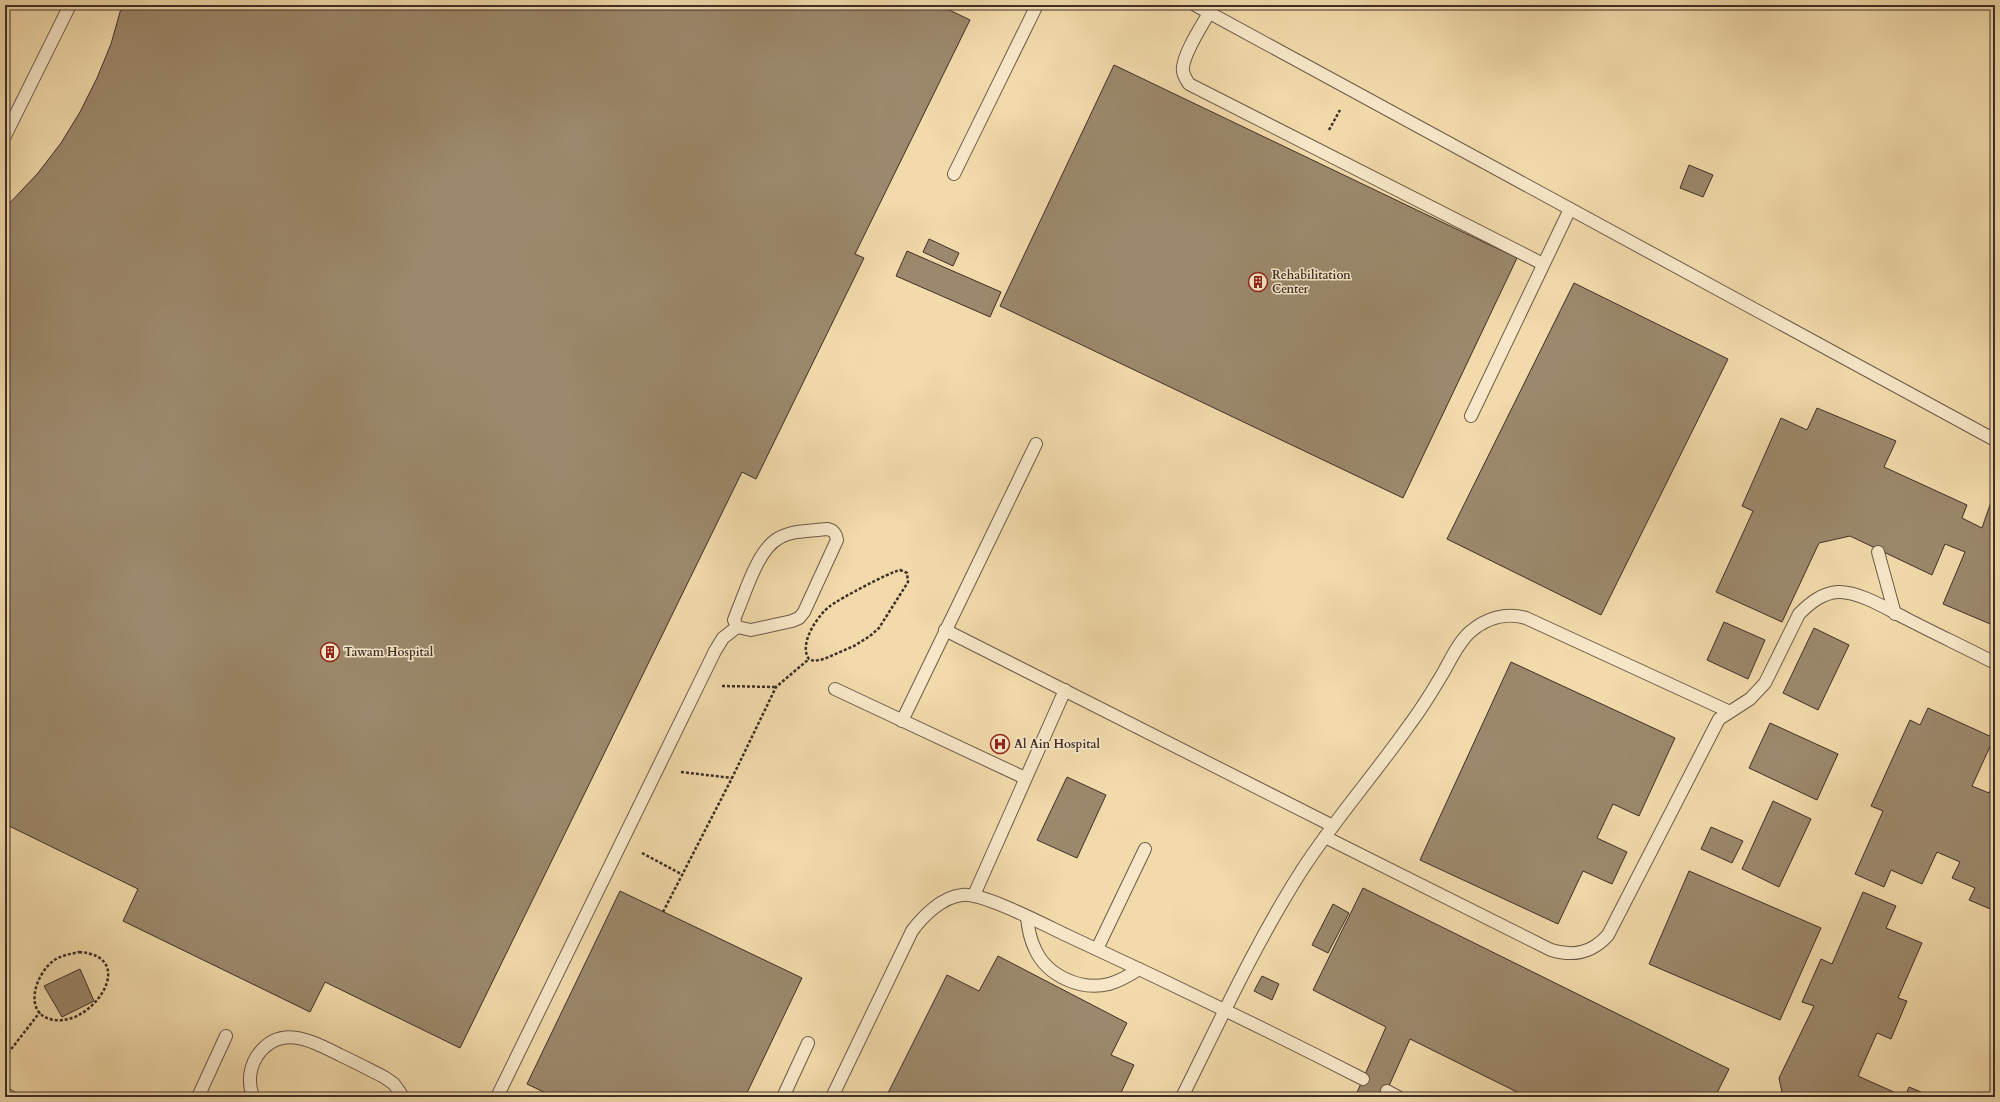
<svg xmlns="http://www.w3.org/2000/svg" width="2000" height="1102" viewBox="0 0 2000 1102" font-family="Cardo,serif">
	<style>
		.building { fill: #9c886c; stroke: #3e2f28 }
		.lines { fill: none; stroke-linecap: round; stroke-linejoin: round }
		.lane-casing { stroke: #6b5a48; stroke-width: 14 }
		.path { stroke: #3e2f28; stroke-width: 2.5; stroke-dasharray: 3 2; stroke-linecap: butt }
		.lane { stroke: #f7e7c8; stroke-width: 12 }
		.labels { text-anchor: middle; stroke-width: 3; stroke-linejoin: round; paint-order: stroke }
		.poi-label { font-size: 12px; font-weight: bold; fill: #3e2f28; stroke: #f7e7c8; text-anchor: start }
	</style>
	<rect width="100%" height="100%" fill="#f2daaa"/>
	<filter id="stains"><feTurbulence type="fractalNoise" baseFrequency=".005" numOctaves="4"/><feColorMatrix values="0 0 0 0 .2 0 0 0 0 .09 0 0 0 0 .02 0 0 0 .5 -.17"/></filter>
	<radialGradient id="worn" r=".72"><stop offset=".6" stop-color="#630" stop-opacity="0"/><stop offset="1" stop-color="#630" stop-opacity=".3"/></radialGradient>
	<g class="building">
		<polygon points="122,5 939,5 970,20 855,254 864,258 756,479 742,472 460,1048 325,982 310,1012 123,921 138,889 5,824 5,208 38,173 61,143 80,112 97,78 111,44"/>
		<polygon points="1114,65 1517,258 1403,498 1000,306"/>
		<polygon points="1689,165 1713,175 1703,197 1680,188"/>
		<polygon points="929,239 959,253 953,266 923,252"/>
		<polygon points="907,251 1001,292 990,317 896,276"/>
		<polygon points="1574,283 1728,359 1601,615 1447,539"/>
		<polygon points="1817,408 1896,441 1884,467 1967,505 1962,518 1982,528 1991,502 1995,504 1995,626 1943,604 1965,552 1945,544 1932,575 1850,536 1819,543 1782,622 1716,592 1753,511 1742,506 1781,418 1807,430"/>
		<polygon points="1724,622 1765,640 1748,679 1707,660"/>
		<polygon points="1814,628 1849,645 1818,710 1783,693"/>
		<polygon points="1511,662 1675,738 1639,816 1613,804 1597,838 1627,852 1612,884 1583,871 1558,924 1420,860"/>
		<polygon points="1928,708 1994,738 1972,786 1989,793 1995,780 1995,911 1969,900 1975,888 1952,878 1960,862 1937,852 1922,884 1891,870 1884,887 1855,874 1883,811 1871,806 1910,720 1920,725"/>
		<polygon points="1770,723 1838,754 1817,800 1749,768"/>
		<polygon points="1067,777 1106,795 1077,858 1037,840"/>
		<polygon points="1773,801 1811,819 1779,887 1742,869"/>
		<polygon points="1711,827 1743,841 1732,863 1701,849"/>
		<polygon points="1689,871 1821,928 1780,1020 1649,964"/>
		<polygon points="1363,888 1729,1069 1715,1097 1527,1097 1410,1039 1384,1097 1355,1097 1386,1027 1313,990"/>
		<polygon points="620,891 802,978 745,1097 554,1097 527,1084"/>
		<polygon points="1863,892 1896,906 1886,928 1922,943 1898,998 1907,1001 1891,1039 1877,1033 1858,1076 1905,1097 1909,1087 1933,1097 1783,1097 1779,1078 1814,1006 1802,1002 1821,959 1832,964"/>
		<polygon points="1333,904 1349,913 1328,953 1312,945"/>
		<polygon points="998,956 1127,1023 1111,1055 1134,1065 1119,1097 886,1097 947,975 979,991"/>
		<polygon points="80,969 94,1001 62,1017 44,986"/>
		<polygon points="1262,976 1279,984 1272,1000 1254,991"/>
	</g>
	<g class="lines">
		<defs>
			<g id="lane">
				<polyline points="1195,5 1995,440"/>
				<path d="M1209,13C1201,27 1185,51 1183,67C1182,74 1186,79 1189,84L1543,264"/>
				<polyline points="5,136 70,5"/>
				<polyline points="954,174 1037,5"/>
				<polyline points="1471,416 1570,209"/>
				<path d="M827,529C834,530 836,534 837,540L804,612L799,618L792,621L751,630L737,627L734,620L737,612C746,591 758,549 779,538C793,530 812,531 827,529Z"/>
				<polyline points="1878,552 1895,614"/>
				<polyline points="945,630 1333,826"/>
				<polyline points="835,689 1025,778"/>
				<polyline points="902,721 1036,444"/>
				<path d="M1325,837L1551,950C1574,957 1592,953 1608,935L1719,719L1750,699L1765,683L1799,614C1810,603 1822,593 1838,592C1859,591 1889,610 1907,619C1936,634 1966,648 1995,663"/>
				<polyline points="974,895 1065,690"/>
				<path d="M1027,917C1028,928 1030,939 1035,949C1047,976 1081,991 1109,984C1120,981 1130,975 1139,969"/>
				<polyline points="1097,949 1145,849"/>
				<polyline points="1387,1091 1398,1097"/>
				<polyline points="5,1094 11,1097"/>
				<polyline points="198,1097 226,1036"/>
				<path d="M253,1097C248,1083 249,1069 257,1056C280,1023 312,1041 340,1055C355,1062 370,1070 384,1077L394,1084L403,1097"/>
				<polyline points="497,1097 715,651 723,638 737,627"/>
				<polyline points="783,1097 808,1043"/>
				<path d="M832,1097L912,931C923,916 942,897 962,895C982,892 1045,925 1066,935C1166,981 1265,1029 1363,1079"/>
				<path d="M1182,1097C1220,1021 1256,942 1302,870C1335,819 1375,774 1410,724C1422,708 1433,690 1443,673C1451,659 1458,643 1470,632C1486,618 1506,612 1526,618L1728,711"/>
			</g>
		</defs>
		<use href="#lane" class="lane-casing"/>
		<g class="path">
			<polyline points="1329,130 1340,110"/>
			<path d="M900,570L907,573L908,582L879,628L870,636L854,646L824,659L814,661L809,659C798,644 818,615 830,606C841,598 888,573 900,570Z"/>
			<polyline points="722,686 776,687"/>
			<polyline points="681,772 732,778"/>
			<polyline points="642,853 683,875"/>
			<polyline points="663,912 732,778 776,687 809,659"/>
			<path d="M79,952C139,956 94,1025 55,1020C21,1016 35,972 56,959C63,955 71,954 79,952Z"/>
			<polyline points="5,1057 40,1012"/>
		</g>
		<use href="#lane" class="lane"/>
	</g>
	<defs>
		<symbol id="building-ring" viewBox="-11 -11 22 22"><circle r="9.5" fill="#f7e7c8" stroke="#8f2418" stroke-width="1.5"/><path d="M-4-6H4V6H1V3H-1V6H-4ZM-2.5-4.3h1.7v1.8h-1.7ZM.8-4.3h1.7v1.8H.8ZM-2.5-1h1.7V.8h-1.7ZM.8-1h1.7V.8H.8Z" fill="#8f2418"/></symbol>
		<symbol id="hospital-ring" viewBox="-11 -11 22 22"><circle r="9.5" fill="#f7e7c8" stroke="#8f2418" stroke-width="1.5"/><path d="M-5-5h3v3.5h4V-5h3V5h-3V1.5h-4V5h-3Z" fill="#8f2418"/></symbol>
	</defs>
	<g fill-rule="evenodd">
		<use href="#building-ring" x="1247" y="271" width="22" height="22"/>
		<use href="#building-ring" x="319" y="641" width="22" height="22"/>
		<use href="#hospital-ring" x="989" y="733" width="22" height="22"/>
	</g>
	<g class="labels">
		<g class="poi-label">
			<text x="1272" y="279">Rehabilitation<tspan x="1272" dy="14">Center</tspan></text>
			<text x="344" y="656">Tawam Hospital</text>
			<text x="1014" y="748">Al Ain Hospital</text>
		</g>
	</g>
	<rect width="2000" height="1102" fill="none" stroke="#f2daaa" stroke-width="20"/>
	<rect x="6" y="6" width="1988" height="1090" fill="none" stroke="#3e2f28" stroke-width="2"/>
	<rect x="10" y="10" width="1980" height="1082" fill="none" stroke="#3e2f28"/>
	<rect width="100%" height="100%" filter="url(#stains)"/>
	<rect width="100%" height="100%" fill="url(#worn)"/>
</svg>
